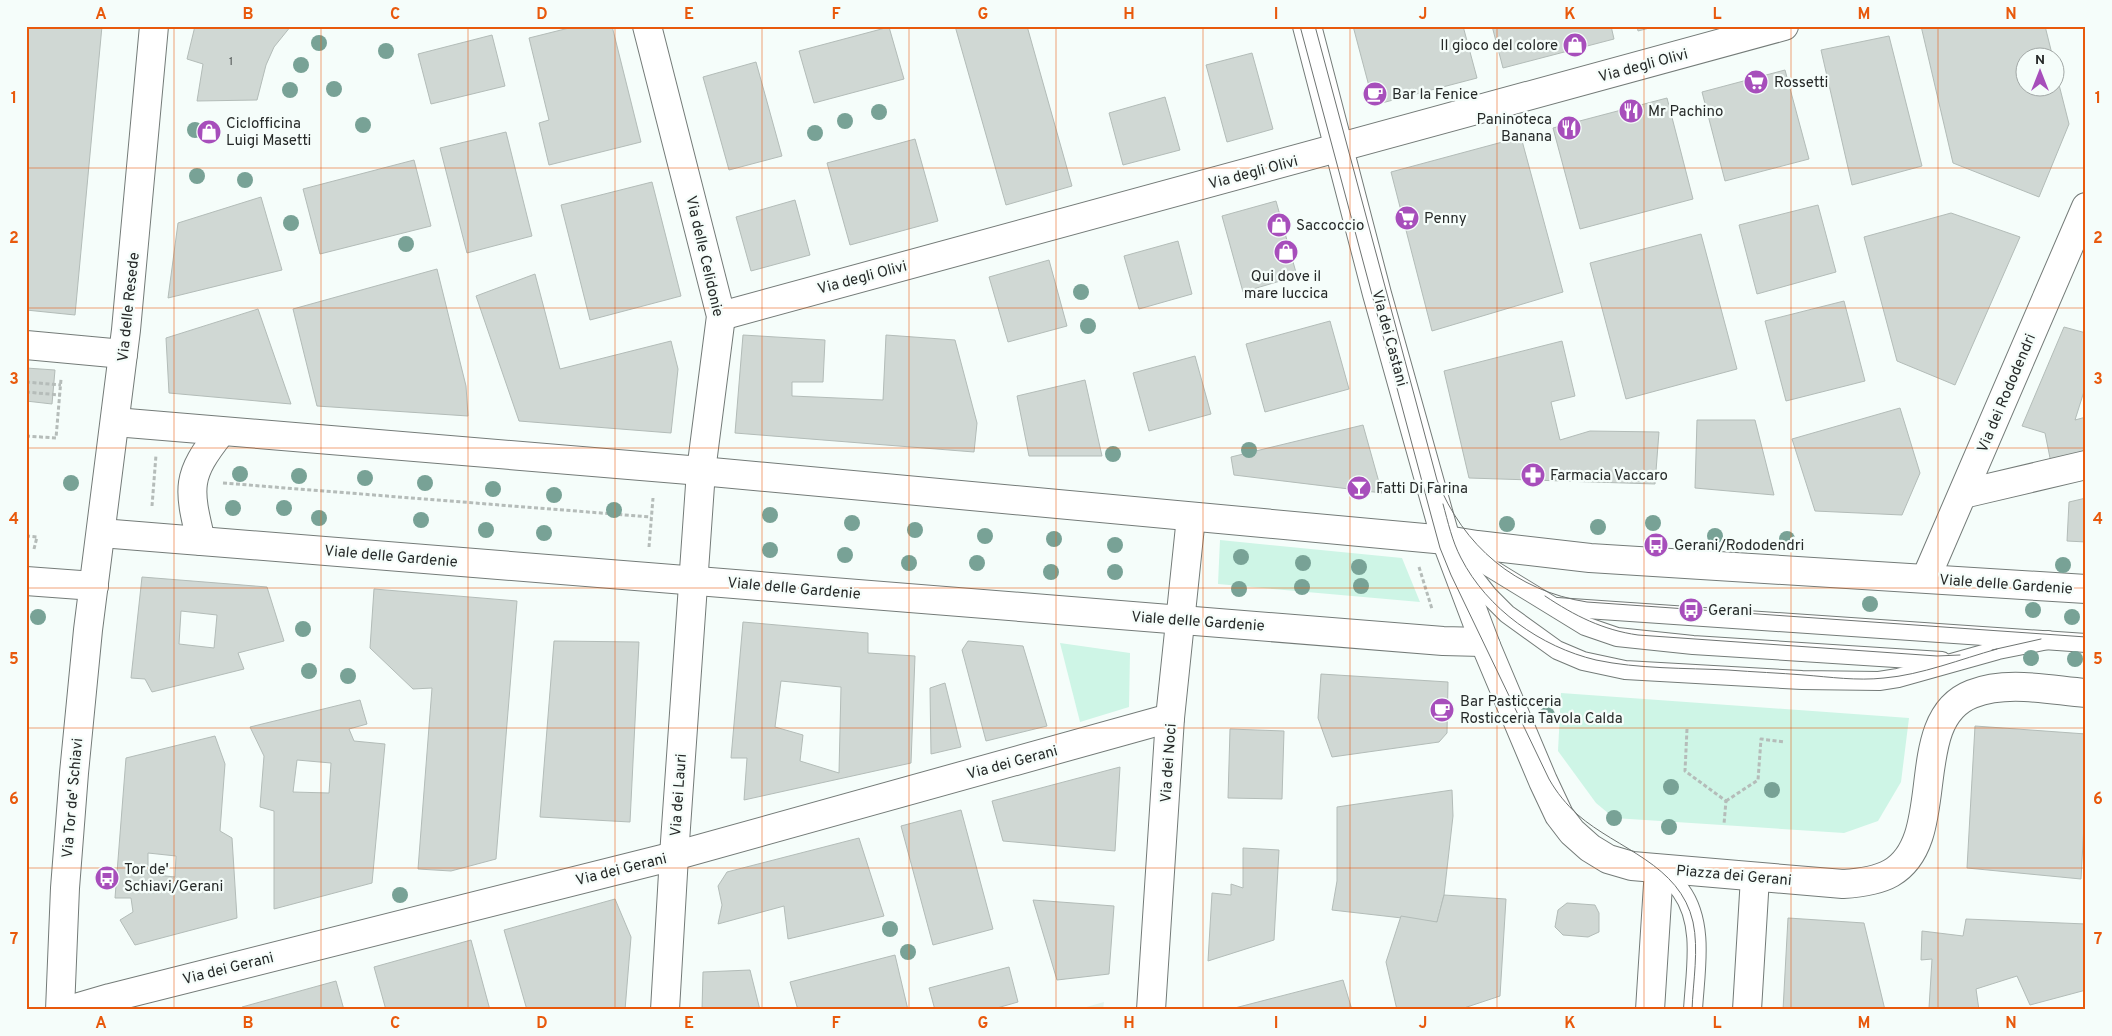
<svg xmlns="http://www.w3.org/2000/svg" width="2112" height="1036" viewBox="0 0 2112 1036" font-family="Overpass,sans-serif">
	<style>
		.built { fill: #e4f5ee }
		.green { fill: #cef5e6 }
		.building { fill: #d0d8d4; stroke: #b3bcb8; fill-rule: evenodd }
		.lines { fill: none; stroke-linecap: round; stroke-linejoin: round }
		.service-casing { stroke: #747b78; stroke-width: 20 }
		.minor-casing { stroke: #747b78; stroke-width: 30 }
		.tertiary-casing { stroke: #747b78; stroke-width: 30 }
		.path { stroke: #b5bcb9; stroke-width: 3; stroke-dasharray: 4 2.5; stroke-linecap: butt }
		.service { stroke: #fff; stroke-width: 18 }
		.minor { stroke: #fff; stroke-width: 28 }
		.tertiary { stroke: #fff; stroke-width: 28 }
		.tram { stroke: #6e7371; stroke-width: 1 }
		.tree { fill: #78a296 }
		.grid { fill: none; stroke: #e8590c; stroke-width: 1; stroke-opacity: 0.55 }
		.labels { text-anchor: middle; stroke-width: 4.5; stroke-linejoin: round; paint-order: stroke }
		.number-label { font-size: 12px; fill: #505553 }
		.poi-label { font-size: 15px; fill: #262928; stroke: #f5fdfa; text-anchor: start }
		.street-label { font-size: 15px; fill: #262928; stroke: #f5fdfa }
		.neatline { fill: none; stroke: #e8590c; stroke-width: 2 }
		.grid-label { font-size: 16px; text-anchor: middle; font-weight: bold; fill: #e8590c }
	</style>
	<rect width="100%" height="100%" fill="#f5fdfa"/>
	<polygon class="built" points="1104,1002 1103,1010 1076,1010"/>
	<g class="green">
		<polygon points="1220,540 1402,558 1420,602 1218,584"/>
		<polygon points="1060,643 1130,653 1129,707 1080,722"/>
		<polygon points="1561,693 1909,718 1901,782 1878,821 1844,833 1614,818 1596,803 1558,751"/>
	</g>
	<g class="building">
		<polygon points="27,26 102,26 75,315 26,310"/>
		<polygon points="195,26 291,26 274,47 266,65 257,100 197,101 203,64 187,59"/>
		<polygon points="577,26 612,26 641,142 549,165 539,123 549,120 529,38"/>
		<polygon points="955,26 1027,26 1072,186 1006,205"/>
		<polygon points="1353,26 1463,26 1477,78 1374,105"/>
		<polygon points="1492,26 1611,26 1614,39 1503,68"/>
		<polygon points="1637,26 1657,26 1638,31"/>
		<polygon points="1921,26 2045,26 2053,58 2024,58 2024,88 2054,88 2054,65 2069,124 2039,197 1953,163"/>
		<polygon points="889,27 904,79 814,103 799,51"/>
		<polygon points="492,35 505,86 431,104 418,54"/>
		<polygon points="1889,36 1922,166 1852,185 1821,50"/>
		<polygon points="1252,53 1273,129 1227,142 1206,65"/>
		<polygon points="756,62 782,156 729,170 703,77"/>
		<polygon points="1785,70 1809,159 1725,181 1702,92"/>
		<polygon points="1165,97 1180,150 1123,165 1109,113"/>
		<polygon points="1667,98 1693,199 1580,229 1553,128"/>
		<polygon points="506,132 532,236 467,253 440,148"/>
		<polygon points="1521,137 1563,292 1432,331 1391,172"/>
		<polygon points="915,139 938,221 850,245 827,163"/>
		<polygon points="414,160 431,226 320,254 303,189"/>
		<polygon points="652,182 681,296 590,320 561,205"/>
		<polygon points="261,197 282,270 168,298 178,223"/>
		<polygon points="795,200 810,255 751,271 736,217"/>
		<polygon points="1276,201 1297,276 1243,292 1222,216"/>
		<polygon points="1818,205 1836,272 1757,294 1739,225"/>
		<polygon points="1951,213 2020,237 1955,385 1897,361 1864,237"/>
		<polygon points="1701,234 1737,369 1626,399 1590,263"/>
		<polygon points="1178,241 1192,294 1139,309 1124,256"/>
		<polygon points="1049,260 1067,326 1008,342 989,277"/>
		<polygon points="437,269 466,386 468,416 317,406 293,309"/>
		<polygon points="535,274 560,369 671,341 678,369 671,433 519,421 476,296"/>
		<polygon points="1844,301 1865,381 1786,401 1765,321"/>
		<polygon points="258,309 291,404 169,393 166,338"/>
		<polygon points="1330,321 1349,389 1265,412 1246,344"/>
		<polygon points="2064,327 2086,333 2086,385 2075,420 2086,417 2086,454 2051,463 2045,433 2022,426"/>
		<polygon points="743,335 825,340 823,382 792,382 792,396 883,400 886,335 955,340 977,423 974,452 735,433"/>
		<polygon points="1562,341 1575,396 1551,402 1560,440 1590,431 1659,432 1655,484 1469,478 1444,371"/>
		<polygon points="1195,356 1211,414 1149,431 1133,373"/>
		<polygon points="26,368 55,370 52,404 26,401"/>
		<polygon points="1085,380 1102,456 1029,456 1017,396"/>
		<polygon points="1900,408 1920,473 1902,515 1815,511 1792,439"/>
		<polygon points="1697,420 1755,420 1774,495 1695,488"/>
		<polygon points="1363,425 1382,493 1234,475 1231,457"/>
		<polygon points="2086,498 2086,542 2067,541 2069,502"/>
		<path d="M142,577L267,587L284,641L238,653L244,669L152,692L145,679L131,678ZM181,611L217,615L214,648L179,644Z"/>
		<polygon points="374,589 517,601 496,859 451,871 418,869 432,688 413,689 370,648"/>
		<path d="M743,622L868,633V653L915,656L911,763L744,800L747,758H731ZM781,681L841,687L839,773L800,761L803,735L775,727Z"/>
		<polygon points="554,641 639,642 630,822 540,817"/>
		<polygon points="968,641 1023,646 1047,726 986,741 962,650"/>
		<polygon points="1321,674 1448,682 1447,733 1439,742 1332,757 1318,718"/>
		<polygon points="945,683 961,747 931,754 930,688"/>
		<path d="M360,700L367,724L349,729L354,741L385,744L372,883L274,909V811L260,807L264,756L250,727ZM297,760L331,763L329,793L293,792Z"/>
		<polygon points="1975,726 2086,734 2086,788 2081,879 1967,868"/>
		<polygon points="1230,729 1284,731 1282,799 1228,798"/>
		<path d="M215,736L225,764L220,831L232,838L237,918L135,945L120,920L133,912L131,898H115L126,758ZM148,853L176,856L175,877L148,874Z"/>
		<polygon points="1120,767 1115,851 1003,841 992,801"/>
		<polygon points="1452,790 1453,816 1444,895 1437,922 1332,910 1337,881 1337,807"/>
		<polygon points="961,810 993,929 933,945 901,826"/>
		<polygon points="859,838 884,916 788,939 784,906 718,924 722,905 718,886 727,872"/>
		<polygon points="1243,848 1279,850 1274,940 1208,961 1212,893 1231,895 1231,884 1243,888"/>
		<polygon points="1444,895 1506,899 1500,996 1458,1010 1426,1010 1424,1008 1397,1010 1386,962 1401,916 1437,922"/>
		<polygon points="615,899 631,937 625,1010 527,1010 504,930"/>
		<polygon points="1033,900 1114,906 1109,974 1057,980"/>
		<polygon points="1567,903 1595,905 1599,913 1599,932 1588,937 1563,935 1555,927 1558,910"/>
		<polygon points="1788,918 1864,923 1885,1010 1783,1010"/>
		<polygon points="1966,919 2086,924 2086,990 2030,1005 2017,976 1976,989 1979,1010 1932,1010 1929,1008 1932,959 1921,960 1922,931 1963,936"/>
		<polygon points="471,940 490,1010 386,1010 374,967"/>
		<polygon points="895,955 908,1010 798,1010 790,982"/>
		<polygon points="1009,967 1018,1002 990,1010 935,1010 929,988"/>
		<polygon points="750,970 760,1010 702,1010 703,972"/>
		<polygon points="1343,980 1352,1010 1227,1010"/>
		<polygon points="336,981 344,1010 243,1010 242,1007"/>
	</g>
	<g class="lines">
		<defs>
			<g id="service">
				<polyline points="1456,547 1585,626 1617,637 1693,645 1942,661"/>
				<polyline points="1462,562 1488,595 1507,614 1557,650 1583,661 1625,670 1802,680 1879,681 1898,678 1998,650 2048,640"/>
				<polyline points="1557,607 2086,643"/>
				<path d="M1659,869C1666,876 1675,883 1681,891C1705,924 1695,972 1693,1010"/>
			</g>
			<g id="minor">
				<polyline points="647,26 721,316 701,471 674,856 665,1010"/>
				<polyline points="721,316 1784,26"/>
				<polyline points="26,345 123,354"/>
				<polyline points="115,422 701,471 1446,540"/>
				<polyline points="1963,494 2086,465"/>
				<polyline points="101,533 1443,641 1482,642 1486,646"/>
				<path d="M201,541C188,487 186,476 221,432"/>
				<polyline points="1926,578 2086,207"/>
				<polyline points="26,581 94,586"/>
				<polyline points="60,1010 65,888 74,773 88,630 126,330 154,26"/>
				<polyline points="69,1010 110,998 674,856 1170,718"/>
				<polyline points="1151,1010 1170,718 1191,517"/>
			</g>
			<g id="tertiary">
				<path d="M1307,26L1377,294L1446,540L1486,646L1543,781L1559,815L1572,832L1590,848L1608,859L1632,866L1843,884C1859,883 1877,881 1891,873C1950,839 1905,720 1972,694C2007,680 2049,690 2086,693"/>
				<polyline points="1446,540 1477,545 1590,558 2086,589"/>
				<polyline points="1650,1010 1659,869"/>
				<polyline points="1747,1010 1755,877"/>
			</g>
		</defs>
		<use href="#service" class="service-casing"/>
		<use href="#minor" class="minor-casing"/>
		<use href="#tertiary" class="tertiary-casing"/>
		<g class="path">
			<polyline points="26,382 61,385"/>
			<polyline points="26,392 60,395"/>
			<polyline points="26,436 56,438 61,379"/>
			<polyline points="223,483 651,517"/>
			<polyline points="152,506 156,455"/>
			<polyline points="26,536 37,537 34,549"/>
			<polyline points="649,547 653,498"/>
			<polyline points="1419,567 1432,609"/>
			<polyline points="1687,729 1685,771 1726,801 1724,824"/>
			<polyline points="1726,801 1758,780 1761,739 1784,742"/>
		</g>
		<use href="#service" class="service"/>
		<use href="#minor" class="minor"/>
		<use href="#tertiary" class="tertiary"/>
		<g class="tram">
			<path d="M1300,26L1431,515L1440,548L1451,575L1549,779C1557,793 1566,804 1578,815C1617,849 1680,864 1693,922C1699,950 1693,981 1692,1010"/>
			<path d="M1315,26L1437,480C1463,546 1516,591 1587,602L2086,637"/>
			<path d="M1443,504C1448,522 1452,541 1461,558C1487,609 1541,647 1596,660C1638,669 1686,668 1728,670C1754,672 1779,673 1804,675C1830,677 1857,681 1884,678C1921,675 1961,659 1997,649"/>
			<path d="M1545,596C1575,616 1603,630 1638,635L1937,656L1960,655"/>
			<polyline points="1992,650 2041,639"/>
		</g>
	</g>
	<g class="tree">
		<circle cx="319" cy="43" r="8"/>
		<circle cx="386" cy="51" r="8"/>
		<circle cx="301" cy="65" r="8"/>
		<circle cx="334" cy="89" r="8"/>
		<circle cx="290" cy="90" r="8"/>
		<circle cx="879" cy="112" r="8"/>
		<circle cx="845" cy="121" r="8"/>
		<circle cx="363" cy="125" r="8"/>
		<circle cx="195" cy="130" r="8"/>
		<circle cx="815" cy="133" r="8"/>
		<circle cx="197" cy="176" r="8"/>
		<circle cx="245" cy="180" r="8"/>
		<circle cx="291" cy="223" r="8"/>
		<circle cx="406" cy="244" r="8"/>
		<circle cx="1081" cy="292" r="8"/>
		<circle cx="1088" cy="326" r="8"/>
		<circle cx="1249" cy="450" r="8"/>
		<circle cx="1113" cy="454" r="8"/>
		<circle cx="240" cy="474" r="8"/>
		<circle cx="299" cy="476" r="8"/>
		<circle cx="365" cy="478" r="8"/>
		<circle cx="71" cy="483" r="8"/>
		<circle cx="425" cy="483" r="8"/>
		<circle cx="493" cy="489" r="8"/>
		<circle cx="554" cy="495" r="8"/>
		<circle cx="233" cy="508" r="8"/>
		<circle cx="284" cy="508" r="8"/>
		<circle cx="614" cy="510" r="8"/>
		<circle cx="770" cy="515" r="8"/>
		<circle cx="319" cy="518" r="8"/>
		<circle cx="421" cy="520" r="8"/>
		<circle cx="852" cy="523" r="8"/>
		<circle cx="1653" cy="523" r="8"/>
		<circle cx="1507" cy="524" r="8"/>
		<circle cx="1598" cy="527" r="8"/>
		<circle cx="486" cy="530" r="8"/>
		<circle cx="915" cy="530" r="8"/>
		<circle cx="544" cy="533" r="8"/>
		<circle cx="985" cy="536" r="8"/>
		<circle cx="1715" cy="536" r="8"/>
		<circle cx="1054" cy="539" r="8"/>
		<circle cx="1787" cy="539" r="8"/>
		<circle cx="1115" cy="545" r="8"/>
		<circle cx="770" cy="550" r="8"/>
		<circle cx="845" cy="555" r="8"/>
		<circle cx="1241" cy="557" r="8"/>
		<circle cx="909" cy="563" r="8"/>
		<circle cx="977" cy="563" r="8"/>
		<circle cx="1303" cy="563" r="8"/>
		<circle cx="2063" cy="565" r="8"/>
		<circle cx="1359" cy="567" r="8"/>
		<circle cx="1051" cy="572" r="8"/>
		<circle cx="1115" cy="572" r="8"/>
		<circle cx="1361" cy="586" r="8"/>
		<circle cx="1302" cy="587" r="8"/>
		<circle cx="1239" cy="589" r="8"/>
		<circle cx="1870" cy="604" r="8"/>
		<circle cx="2033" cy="610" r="8"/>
		<circle cx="38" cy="617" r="8"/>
		<circle cx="2072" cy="617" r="8"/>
		<circle cx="303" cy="629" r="8"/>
		<circle cx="2031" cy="658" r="8"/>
		<circle cx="2075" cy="659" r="8"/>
		<circle cx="309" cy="671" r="8"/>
		<circle cx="348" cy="676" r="8"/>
		<circle cx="1547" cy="715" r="8"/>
		<circle cx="1671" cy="787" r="8"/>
		<circle cx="1772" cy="790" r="8"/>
		<circle cx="1614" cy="818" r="8"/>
		<circle cx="1669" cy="827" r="8"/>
		<circle cx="400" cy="895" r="8"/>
		<circle cx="890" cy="929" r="8"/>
		<circle cx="908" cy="952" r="8"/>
	</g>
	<path class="grid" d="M174,26V1010M321,26V1010M468,26V1010M615,26V1010M762,26V1010M909,26V1010M1056,26V1010M1203,26V1010M1350,26V1010M1497,26V1010M1644,26V1010M1791,26V1010M1938,26V1010M26,168H2086M26,308H2086M26,448H2086M26,588H2086M26,728H2086M26,868H2086"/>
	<defs>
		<symbol id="shop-disc" viewBox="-11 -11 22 22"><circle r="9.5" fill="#a74ebb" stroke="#f5fdfa"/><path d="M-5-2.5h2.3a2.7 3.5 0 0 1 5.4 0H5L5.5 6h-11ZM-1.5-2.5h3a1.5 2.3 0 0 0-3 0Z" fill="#fff"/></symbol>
		<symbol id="supermarket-disc" viewBox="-11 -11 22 22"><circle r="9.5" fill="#a74ebb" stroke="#f5fdfa"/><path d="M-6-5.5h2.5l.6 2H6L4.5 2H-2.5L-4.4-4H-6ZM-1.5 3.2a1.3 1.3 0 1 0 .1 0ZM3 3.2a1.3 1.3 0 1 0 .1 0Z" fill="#fff"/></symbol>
		<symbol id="cafe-disc" viewBox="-11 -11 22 22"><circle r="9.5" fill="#a74ebb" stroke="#f5fdfa"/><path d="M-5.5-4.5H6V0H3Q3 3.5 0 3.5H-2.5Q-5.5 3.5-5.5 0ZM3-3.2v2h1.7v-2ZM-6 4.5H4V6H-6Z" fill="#fff"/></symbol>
		<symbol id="restaurant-disc" viewBox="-11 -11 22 22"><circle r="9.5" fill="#a74ebb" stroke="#f5fdfa"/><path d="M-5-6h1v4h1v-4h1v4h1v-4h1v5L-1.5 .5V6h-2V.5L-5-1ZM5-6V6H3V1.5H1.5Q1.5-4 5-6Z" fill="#fff"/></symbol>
		<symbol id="pharmacy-disc" viewBox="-11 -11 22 22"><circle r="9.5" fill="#a74ebb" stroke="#f5fdfa"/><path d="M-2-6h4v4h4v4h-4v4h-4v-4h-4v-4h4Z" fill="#fff"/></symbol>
		<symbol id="bar-disc" viewBox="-11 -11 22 22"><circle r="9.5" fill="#a74ebb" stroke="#f5fdfa"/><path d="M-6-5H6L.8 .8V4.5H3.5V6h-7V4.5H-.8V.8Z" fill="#fff"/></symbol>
		<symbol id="bus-disc" viewBox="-11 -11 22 22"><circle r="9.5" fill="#a74ebb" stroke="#f5fdfa"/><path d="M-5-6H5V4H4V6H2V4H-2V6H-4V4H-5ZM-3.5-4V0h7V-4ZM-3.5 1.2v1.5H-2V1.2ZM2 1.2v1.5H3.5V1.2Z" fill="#fff"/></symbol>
	</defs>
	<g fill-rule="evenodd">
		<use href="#shop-disc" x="1561" y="31" width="28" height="28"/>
		<use href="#supermarket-disc" x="1742" y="68" width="28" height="28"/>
		<use href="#cafe-disc" x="1361" y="80" width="28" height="28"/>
		<use href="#restaurant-disc" x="1617" y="97" width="28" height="28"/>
		<use href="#restaurant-disc" x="1555" y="114" width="28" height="28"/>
		<use href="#shop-disc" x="195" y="118" width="28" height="28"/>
		<use href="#supermarket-disc" x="1393" y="204" width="28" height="28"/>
		<use href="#shop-disc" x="1265" y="211" width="28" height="28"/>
		<use href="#shop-disc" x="1272" y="238" width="28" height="28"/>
		<use href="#pharmacy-disc" x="1519" y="461" width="28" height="28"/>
		<use href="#bar-disc" x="1345" y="474" width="28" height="28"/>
		<use href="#bus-disc" x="1642" y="531" width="28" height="28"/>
		<use href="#bus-disc" x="1677" y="596" width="28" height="28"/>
		<use href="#cafe-disc" x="1428" y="696" width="28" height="28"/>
		<use href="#bus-disc" x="93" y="864" width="28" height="28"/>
	</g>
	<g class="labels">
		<g class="number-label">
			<text x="231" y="65">1</text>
		</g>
		<g class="poi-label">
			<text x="1558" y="50" text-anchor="end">Il gioco del colore</text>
			<text x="1774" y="87">Rossetti</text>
			<text x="1392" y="99">Bar la Fenice</text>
			<text x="1648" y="116">Mr Pachino</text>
			<text x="1552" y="124" text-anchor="end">Paninoteca<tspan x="1552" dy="17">Banana</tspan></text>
			<text x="226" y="128">Ciclofficina<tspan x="226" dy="17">Luigi Masetti</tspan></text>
			<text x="1424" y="223">Penny</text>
			<text x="1296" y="230">Saccoccio</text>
			<text x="1286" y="281" text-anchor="middle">Qui dove il<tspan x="1286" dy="17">mare luccica</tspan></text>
			<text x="1550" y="480">Farmacia Vaccaro</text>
			<text x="1376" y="493">Fatti Di Farina</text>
			<text x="1674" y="550">Gerani/Rododendri</text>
			<text x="1708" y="615">Gerani</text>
			<text x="1460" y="706">Bar Pasticceria<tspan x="1460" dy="17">Rosticceria Tavola Calda</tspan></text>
			<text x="124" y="874">Tor de'<tspan x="124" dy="17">Schiavi/Gerani</tspan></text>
		</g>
		<g class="street-label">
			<text transform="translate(1643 65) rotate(-15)" y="5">Via degli Olivi</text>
			<text transform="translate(1253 172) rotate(-15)" y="5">Via degli Olivi</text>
			<text transform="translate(705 256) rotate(77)" y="5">Via delle Celidonie</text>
			<text transform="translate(862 277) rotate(-15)" y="5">Via degli Olivi</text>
			<text transform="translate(128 307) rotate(-84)" y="5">Via delle Resede</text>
			<text transform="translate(1390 338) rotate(75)" y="5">Via dei Castani</text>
			<text transform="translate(2006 393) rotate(-67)" y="5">Via dei Rododendri</text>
			<text transform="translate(391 556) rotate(5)" y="5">Viale delle Gardenie</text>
			<text transform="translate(2006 584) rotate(4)" y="5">Viale delle Gardenie</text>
			<text transform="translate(794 588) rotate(5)" y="5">Viale delle Gardenie</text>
			<text transform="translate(1198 621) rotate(4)" y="5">Viale delle Gardenie</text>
			<text transform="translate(1012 762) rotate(-15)" y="5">Via dei Gerani</text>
			<text transform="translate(1168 763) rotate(-86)" y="5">Via dei Noci</text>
			<text transform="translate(678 795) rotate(-86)" y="5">Via dei Lauri</text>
			<text transform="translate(72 798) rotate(-85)" y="5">Via Tor de' Schiavi</text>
			<text transform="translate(621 869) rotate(-14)" y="5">Via dei Gerani</text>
			<text transform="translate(1734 875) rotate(5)" y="5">Piazza dei Gerani</text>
			<text transform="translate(228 968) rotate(-14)" y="5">Via dei Gerani</text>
		</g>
	</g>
	<rect width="2112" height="1036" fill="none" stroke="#f5fdfa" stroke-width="55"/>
	<g transform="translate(2040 72)"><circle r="24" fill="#f5fdfa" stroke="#a2a8a6"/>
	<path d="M0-4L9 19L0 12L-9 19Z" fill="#a74ebb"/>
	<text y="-8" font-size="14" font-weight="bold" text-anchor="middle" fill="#262928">N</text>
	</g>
	<rect x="28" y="28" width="2056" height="980" class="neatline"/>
	<g class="grid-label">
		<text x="101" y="19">A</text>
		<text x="248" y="19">B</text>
		<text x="395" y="19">C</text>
		<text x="542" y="19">D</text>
		<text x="689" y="19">E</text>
		<text x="836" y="19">F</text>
		<text x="983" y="19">G</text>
		<text x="1129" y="19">H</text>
		<text x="1276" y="19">I</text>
		<text x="1423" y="19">J</text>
		<text x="1570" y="19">K</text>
		<text x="1717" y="19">L</text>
		<text x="1864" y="19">M</text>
		<text x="2011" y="19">N</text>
		<text x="14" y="103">1</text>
		<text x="2098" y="103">1</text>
		<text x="14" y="243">2</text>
		<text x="2098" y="243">2</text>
		<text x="14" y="384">3</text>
		<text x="2098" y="384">3</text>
		<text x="14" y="524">4</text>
		<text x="2098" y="524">4</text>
		<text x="14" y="664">5</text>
		<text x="2098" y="664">5</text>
		<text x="14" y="804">6</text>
		<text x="2098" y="804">6</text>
		<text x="14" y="944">7</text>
		<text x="2098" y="944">7</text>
		<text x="101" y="1028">A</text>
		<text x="248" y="1028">B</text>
		<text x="395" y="1028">C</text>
		<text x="542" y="1028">D</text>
		<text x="689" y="1028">E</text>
		<text x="836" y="1028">F</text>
		<text x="983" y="1028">G</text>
		<text x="1129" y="1028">H</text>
		<text x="1276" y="1028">I</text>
		<text x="1423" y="1028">J</text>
		<text x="1570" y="1028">K</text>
		<text x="1717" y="1028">L</text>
		<text x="1864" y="1028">M</text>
		<text x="2011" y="1028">N</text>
	</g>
</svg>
